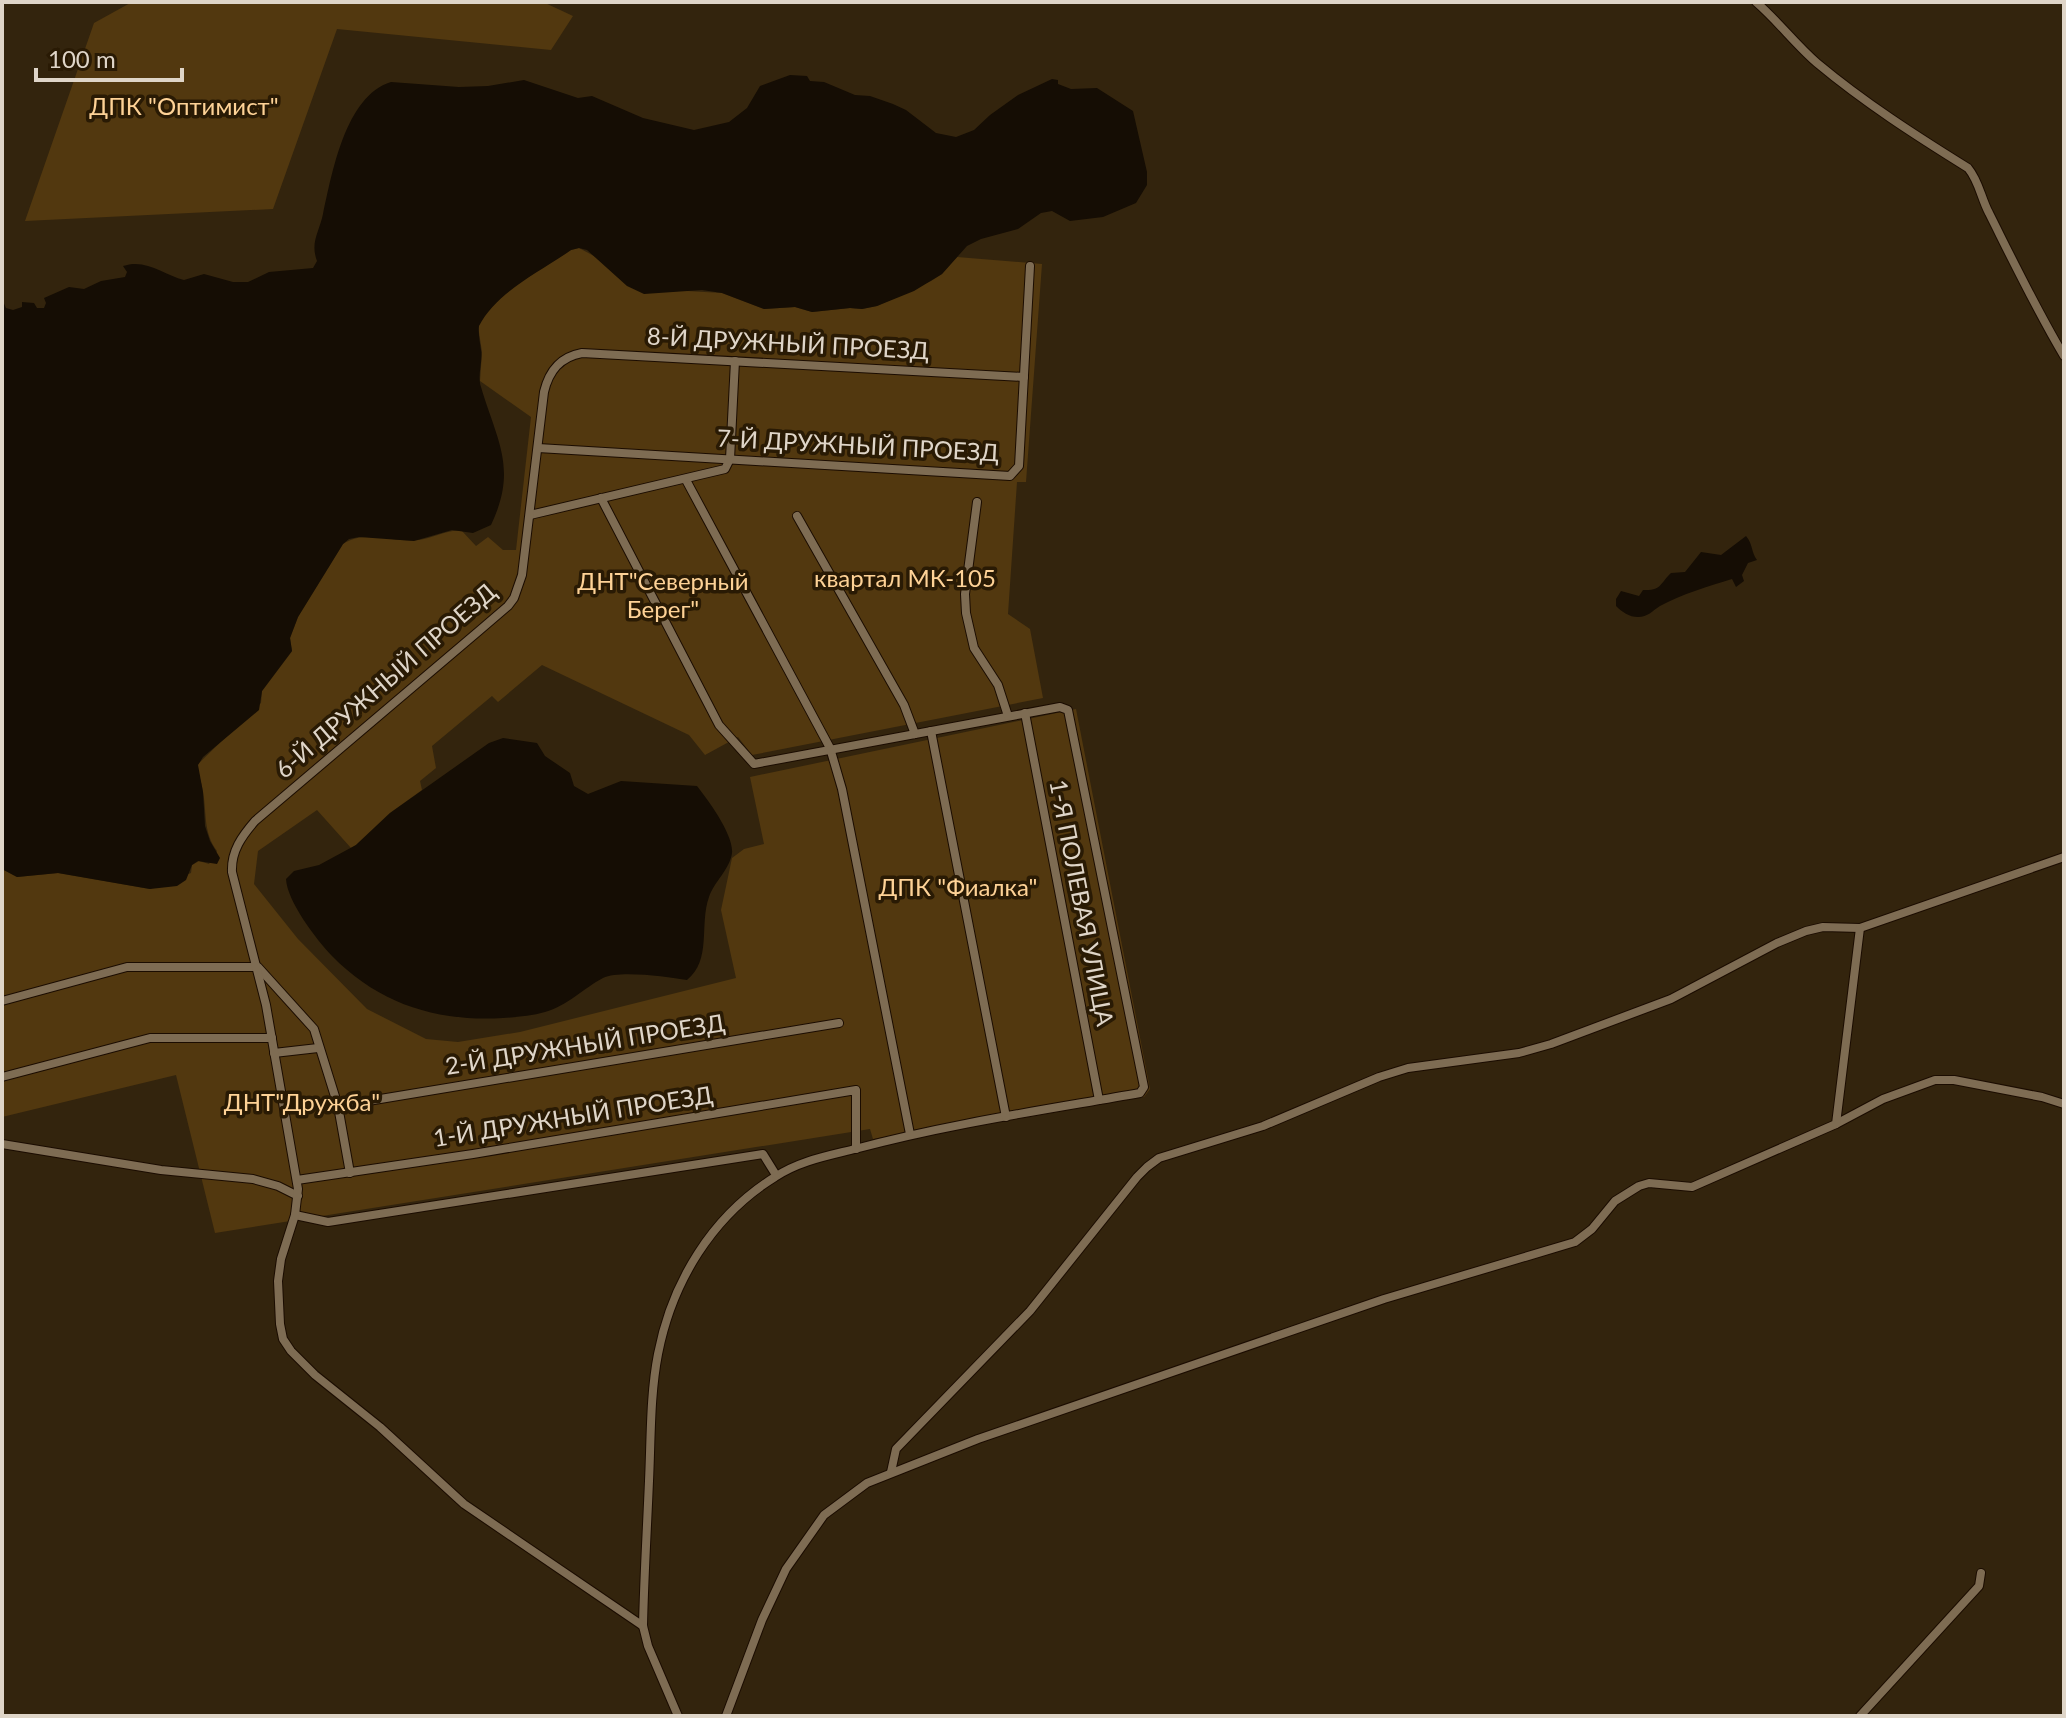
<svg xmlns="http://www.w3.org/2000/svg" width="2066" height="1718" viewBox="0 0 2066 1718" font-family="Lato,sans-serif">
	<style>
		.green { fill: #52380f }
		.water { fill: #150d04 }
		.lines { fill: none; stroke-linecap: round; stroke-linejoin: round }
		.street-casing { stroke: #1b0c00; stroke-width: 10 }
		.street { stroke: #7e6c53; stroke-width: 8 }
		.labels { text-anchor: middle; stroke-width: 7; stroke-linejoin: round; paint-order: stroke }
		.park-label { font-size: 24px; fill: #fed296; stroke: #291a04 }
		.street-label { font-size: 24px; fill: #dfd5c8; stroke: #291a04 }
	</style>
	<rect width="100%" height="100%" fill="#33240d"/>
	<g class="green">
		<polygon points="132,2 543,2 573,16 551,50 337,29 273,209 25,221 94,23"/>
		<path d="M579,248L594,256L687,291L722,293L764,309L795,307L812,312L850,308L862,309L877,306L931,281L942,274L957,257L1042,264L1026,482H1017L1008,614L1030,629L1043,698L752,755L738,737L705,755L689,735L542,665L498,702L492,696L432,746L436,768L420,781L422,790L390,813L356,845L351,848L317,810L258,851L254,884L298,939L367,1009L426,1039L458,1042L520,1032L736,978L721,910L732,858L744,849L764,844L750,777L1076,709L1150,1089L1144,1097L914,1137L907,1133L873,1139L870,1129L215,1233L176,1075L2,1117V869L17,877L58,873L150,889L191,873L192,865L199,861L209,864L217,851C203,832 207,814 203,792C202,783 198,775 197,765L261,703L262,691L292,651L290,638L298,617L343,544C364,529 394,543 419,540C434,538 447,529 462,531L476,546L488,537L503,550H516L531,417L480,381L482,352L478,326C497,292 540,271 571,250Z"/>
	</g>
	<g class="water">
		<path d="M790,75L807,76L810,81L824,82L855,95L870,96L893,104L906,110L936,133L956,137L974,130L990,115L1018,95L1052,79L1058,80V84L1071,89L1097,88L1133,111L1147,172V185L1136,203L1103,217L1070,221L1052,211L1041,213L1018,229L981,239L967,246L942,274L914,291L877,306L862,309L850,308L812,312L795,307L764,309L722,293L702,290L644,294L627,286L587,250L579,248L571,250C540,272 497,291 479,326C478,334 480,342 481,350C483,362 477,375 481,387C497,441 518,468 491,525L473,533L452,530L414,541L359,537L349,539L343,544L298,617L290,638L292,651L262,691L259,710L203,757L198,765L203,792L205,826L210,841L220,858L217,864L198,861L192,865L186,880L177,886L150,889L58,873L17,877L2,869V299L6,308L13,310L22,307V302L34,303L37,308H44L46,303L44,298L69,287L84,289L101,281L125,277L127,272L123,266C146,258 164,275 184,280L204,274L233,282H248L269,272L313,268L317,261C310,242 319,233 323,214C332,174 345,96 391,82L459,87L488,86L524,80L578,98L592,96L643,118L694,130L729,122L747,108L760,86Z"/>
		<path d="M1746,536C1753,544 1751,552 1757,560L1748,563L1742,575L1744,581L1736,587L1732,579C1709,586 1682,594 1660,606C1652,611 1648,617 1638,617C1629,617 1622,612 1616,606V599L1621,591L1639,596L1643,590C1662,591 1660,583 1671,573L1685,572L1701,552L1721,555Z"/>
		<path d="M503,738L537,743L545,756L570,773L574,786L588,794L621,781L697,786C708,800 734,835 732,853C730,869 714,882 709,897C699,925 712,960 687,980C667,977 620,970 603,978C584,988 567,1006 545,1012C532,1016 517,1017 503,1018C437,1022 379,1004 332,956C316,939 287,901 286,879L294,871L319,865L356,845L390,813L489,743Z"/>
	</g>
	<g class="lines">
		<defs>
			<g id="street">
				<path d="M1756,2C1778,21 1795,44 1817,63C1865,103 1915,135 1968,168C1979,181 1981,198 1989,213C2013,261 2036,309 2064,356"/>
				<polyline points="538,448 1010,476 1019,466 1030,266"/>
				<polyline points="686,480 830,748 842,789 910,1134"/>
				<path d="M601,498L719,725L754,764L1060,707L1068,710L1144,1087L1140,1093C1044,1110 948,1124 855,1149C827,1156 799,1161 775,1177C712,1216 672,1282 658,1354C650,1395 651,1439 649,1481C647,1529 644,1578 643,1626L648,1646L678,1716"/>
				<polyline points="977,502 965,594 966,613 974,648 998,685 1008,716"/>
				<polyline points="530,515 725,469 730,459 735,361"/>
				<polyline points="797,516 904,705 915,734"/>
				<polyline points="1025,713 1099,1100"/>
				<polyline points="931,731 1006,1117"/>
				<polyline points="2,1001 127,967 258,967 314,1029 338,1106 350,1173"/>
				<polyline points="274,1053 318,1048"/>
				<polyline points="2,1077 150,1038 272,1038"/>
				<polyline points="338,1106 839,1023"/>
				<polyline points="1836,1124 1883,1099 1935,1080 1954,1080 2042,1097 2064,1104"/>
				<polyline points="2,1144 161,1170 253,1179 278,1186 298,1196"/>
				<polyline points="297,1180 473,1154 856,1090 856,1149"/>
				<polyline points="295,1215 328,1222 763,1154 776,1175"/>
				<polyline points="891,1472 896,1449 1030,1311 1137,1177 1147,1167 1159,1158 1263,1126 1379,1077 1408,1068 1519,1053 1551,1044 1671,999 1777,943 1806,931 1823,927 1860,928 2064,857"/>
				<path d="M643,1626L464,1504L380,1427L315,1375L291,1351L283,1339L280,1324L278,1281L281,1259L295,1215L298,1189L266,1005L232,872C231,851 242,836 255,821L480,630L508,606L514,598L522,575L544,392C549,371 560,357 582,353L1024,377"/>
				<polyline points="726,1716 762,1620 786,1569 824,1515 867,1483 978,1439 1384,1299 1575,1242 1592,1229 1615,1201 1639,1186 1649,1183 1692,1187 1836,1124 1860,928"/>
				<polyline points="1860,1716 1979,1586 1981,1573"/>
			</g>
		</defs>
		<use href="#street" class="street-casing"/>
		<use href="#street" class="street"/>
	</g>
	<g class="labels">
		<g class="park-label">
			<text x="184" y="115">ДПК "Оптимист"</text>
			<text x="905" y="587">квартал МК-105</text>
			<text x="663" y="590">ДНТ"Северный<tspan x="663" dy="28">Берег"</tspan></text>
			<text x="958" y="896">ДПК "Фиалка"</text>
			<text x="302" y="1111">ДНТ"Дружба"</text>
		</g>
		<g class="street-label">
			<text transform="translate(788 344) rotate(3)" y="8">8-Й ДРУЖНЫЙ ПРОЕЗД</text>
			<text transform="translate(858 446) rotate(3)" y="8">7-Й ДРУЖНЫЙ ПРОЕЗД</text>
			<text transform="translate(386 681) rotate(-41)" y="8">6-Й ДРУЖНЫЙ ПРОЕЗД</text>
			<text transform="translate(1081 903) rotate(79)" y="8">1-Я ПОЛЕВАЯ УЛИЦА</text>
			<text transform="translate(585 1045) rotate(-9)" y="8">2-Й ДРУЖНЫЙ ПРОЕЗД</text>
			<text transform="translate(573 1117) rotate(-9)" y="8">1-Й ДРУЖНЫЙ ПРОЕЗД</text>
		</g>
	</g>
	<rect width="2066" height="1718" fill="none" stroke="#dfd5c8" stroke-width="8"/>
	<path d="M36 68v12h146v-12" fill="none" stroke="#dfd5c8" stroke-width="4"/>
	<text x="48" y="68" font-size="24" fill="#dfd5c8" stroke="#291a04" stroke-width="6" paint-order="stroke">100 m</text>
</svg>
